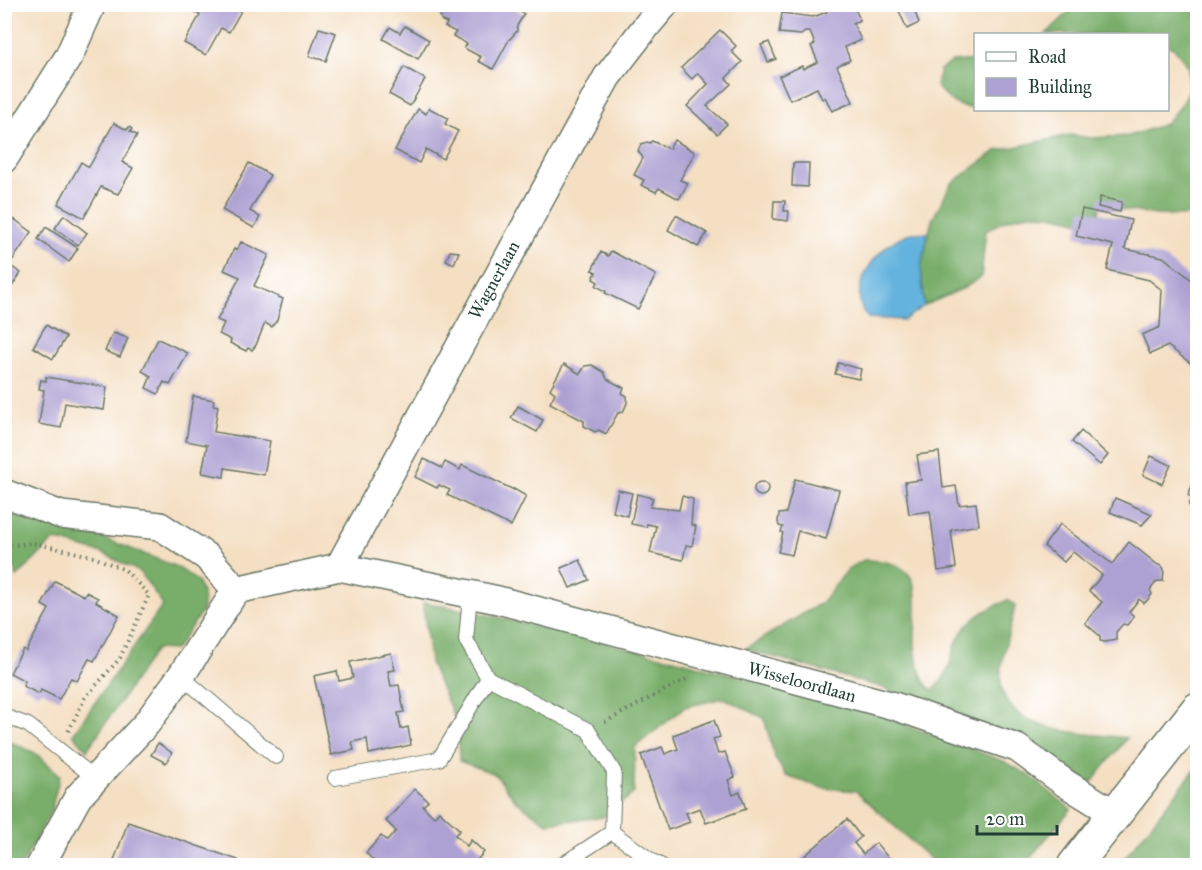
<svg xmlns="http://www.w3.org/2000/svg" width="1202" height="870" viewBox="0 0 1202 870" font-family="'IM FELL Great Primer',serif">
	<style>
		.forest { fill: #79ae6a; stroke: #4c764f; stroke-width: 1.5 }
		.water { fill: #64b3de; stroke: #427889; stroke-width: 1.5 }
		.building { fill: #ada1d3 }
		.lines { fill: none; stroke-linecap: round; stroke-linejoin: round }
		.service-casing { stroke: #6a7666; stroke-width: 16 }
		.minor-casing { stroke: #6a7666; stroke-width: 30 }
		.tertiary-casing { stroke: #6a7666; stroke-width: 36 }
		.path { stroke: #6a7666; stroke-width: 4; stroke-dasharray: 1.5 4.5; stroke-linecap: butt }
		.service { stroke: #fff; stroke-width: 14 }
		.minor { stroke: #fff; stroke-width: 27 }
		.tertiary { stroke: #fff; stroke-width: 33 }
		.labels { text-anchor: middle; stroke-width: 4.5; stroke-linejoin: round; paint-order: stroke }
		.street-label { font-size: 18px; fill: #1f3d34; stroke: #fff }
	</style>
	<rect width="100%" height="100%" fill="#fff"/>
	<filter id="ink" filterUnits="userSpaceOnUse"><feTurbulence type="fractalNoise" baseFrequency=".0167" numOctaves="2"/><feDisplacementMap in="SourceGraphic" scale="12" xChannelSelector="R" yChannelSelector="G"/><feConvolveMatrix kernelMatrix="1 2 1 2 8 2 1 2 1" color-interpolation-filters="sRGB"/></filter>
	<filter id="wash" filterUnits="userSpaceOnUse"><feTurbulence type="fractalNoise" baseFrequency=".008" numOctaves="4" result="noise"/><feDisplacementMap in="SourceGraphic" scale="24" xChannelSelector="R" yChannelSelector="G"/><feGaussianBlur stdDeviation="1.35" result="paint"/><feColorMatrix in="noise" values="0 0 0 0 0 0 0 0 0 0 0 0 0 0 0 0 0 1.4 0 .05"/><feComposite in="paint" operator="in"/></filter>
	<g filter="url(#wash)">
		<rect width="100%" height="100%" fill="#f4dfc2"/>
		<g class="forest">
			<path d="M1074,5H1197L1198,186L1187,216L1156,215L1100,206L1097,227L1090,224C1046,214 1027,205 986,231L981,277L964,288L924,306L921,268L927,240L932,220L951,184L996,151L1070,135L1091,138L1129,136L1165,124L1181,105L1189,88L1188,67L1175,49L1168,46V34H1046L1070,11Z"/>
			<path d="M975,60V108C957,108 948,100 936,86L940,70L952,62Z"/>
			<polygon points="4,503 116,543 177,567 197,581 203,595 203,610 175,650 156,649 87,750 73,734 163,605 140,572 102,553 54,540 17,577 5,538"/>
			<path d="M864,560C945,560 903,619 919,667C922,677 923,683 932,690C952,673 948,663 957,641C967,619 987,609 1008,600L1015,606C1011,627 1003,649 1001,670C994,735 1082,732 1127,738L1091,783L1015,738L880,687L745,649L821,603L849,568Z"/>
			<polygon points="423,602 475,612 682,661 875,714 1006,762 1030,776 1071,809 1024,865 937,865 856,791 823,788 786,776 775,758 764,718 724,698 685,707 635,747 634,793 604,817 547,823 516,801 495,774 459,761 458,725 430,663"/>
			<polygon points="4,739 35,753 60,775 51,811 22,865 5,865"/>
			<polygon points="1197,767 1197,865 1119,865"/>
		</g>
		<path class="water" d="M911,233H928L921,268L924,306L904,320L868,318C842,289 881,241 911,233Z"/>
		<g id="blocks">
			<g class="building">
				<polygon points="187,4 245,4 229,32 221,28 206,55 184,43 200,15 186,7"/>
				<polygon points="457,4 486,4 494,9 497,4 508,4 524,14 517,26 517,31 509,40 493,69 478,61 481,57 464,48 467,44 453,36 456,32 445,27 447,23 442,21 440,15 443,9 449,8 454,11"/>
				<polygon points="826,4 844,4 845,7 853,4 860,20 853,23 861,40 845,47 850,60 837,66 853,102 832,111 825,97 822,99 817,88 790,100 779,76 802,66 803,69 818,62 811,46 815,44 810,32 805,32 801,35 779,33 782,13 813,17 827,12"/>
				<polygon points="896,4 912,4 919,23 907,29"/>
				<polygon points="405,26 429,40 418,59 383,39 390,27 400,33"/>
				<polygon points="319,28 336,33 326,61 309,56"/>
				<polygon points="720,30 736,46 731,51 742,62 726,78 731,84 707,106 727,124 717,134 687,106 708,84 698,73 692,79 681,68"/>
				<polygon points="769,42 776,59 768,62 761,45"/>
				<polygon points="404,67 425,79 410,106 389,94"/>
				<polygon points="429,108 448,118 445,124 458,131 443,159 426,149 419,163 395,150 418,109 426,114"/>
				<polygon points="114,123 127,130 129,127 132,129 130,132 137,135 122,162 133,168 118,194 101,187 84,218 58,204 81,162 89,167"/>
				<polygon points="674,140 695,152 680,180 688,183 679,199 659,188 656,192 641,185 644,180 634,175 643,158 638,151 641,144 647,142 650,143 652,141 669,149"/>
				<polygon points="249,163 270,175 250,211 260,217 254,228 222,210"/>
				<polygon points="793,163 809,163 808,187 792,186"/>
				<polygon points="1100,197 1122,202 1120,212 1098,207"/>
				<polygon points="774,201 785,201 784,211 789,211 788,221 773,219"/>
				<polygon points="1082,209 1131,220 1125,249 1163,257 1198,285 1198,369 1168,346 1150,354 1142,335 1160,327 1162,290 1149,280 1107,270 1113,245 1076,236"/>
				<polygon points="64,215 87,233 78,245 55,228"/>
				<polygon points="676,215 707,233 698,247 668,230"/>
				<polygon points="14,219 32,232 9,265 21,273 10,289 4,285 4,231 6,232"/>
				<polygon points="46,227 78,248 69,262 38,239"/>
				<polygon points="241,242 269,255 254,286 283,299 277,320 272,327 265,323 256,345 252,350 248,348 246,351 230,343 231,340 219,334 224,323 217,320 240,277 224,270 234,249 237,250"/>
				<polygon points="450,251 459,252 454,264 446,260"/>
				<polygon points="611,251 656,275 638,309 605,293 606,291 596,286 598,282 593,279 596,272 592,270 601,252 608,256"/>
				<polygon points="46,325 66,337 53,359 33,347"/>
				<polygon points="113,333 128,338 120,357 105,351"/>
				<polygon points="158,339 188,353 170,385 164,382 158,394 146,388 151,376 142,371"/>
				<polygon points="838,363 861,369 859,379 835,374"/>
				<polygon points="564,364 580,374 585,366 592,365 604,372 607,379 624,388 622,393 627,396 627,403 623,412 618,413 606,434 599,430 595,432 584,426 584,421 550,403 555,393 550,389"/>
				<polygon points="46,377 107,387 104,410 65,403 61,428 39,424 44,390 39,389 41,380 46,381"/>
				<polygon points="193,396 214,400 213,405 218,406 214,432 270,441 264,475 225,468 224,477 202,473 207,445 186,441"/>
				<polygon points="518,406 543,420 537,432 511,418"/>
				<polygon points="1081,431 1108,455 1100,465 1072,442"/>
				<polygon points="939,452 943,488 956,486 959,505 976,503 979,525 951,530 956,568 938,571 930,511 909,514 905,482 921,480 917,455"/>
				<polygon points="1151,456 1171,465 1162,484 1143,475"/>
				<polygon points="424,459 442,468 445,462 460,470 462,465 514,490 514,489 526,496 511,526 447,495 450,490 439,485 437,488 415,477"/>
				<polygon points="1198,474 1198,509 1189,505 1192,498 1188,495"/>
				<polygon points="795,479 839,490 826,539 798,531 792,555 778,552 783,533 781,532 783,527 779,526 778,522 779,514 786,513"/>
				<circle cx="761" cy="489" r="7"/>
				<polygon points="618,490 632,493 627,516 613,512"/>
				<polygon points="637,494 653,498 650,507 679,510 682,496 693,499 691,525 696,526 692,546 686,545 683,560 650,553 656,526 647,524 646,527 631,524"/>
				<polygon points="1115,498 1152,514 1142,525 1110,512"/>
				<polygon points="1060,524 1112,564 1129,542 1158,565 1161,565 1164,569 1163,581 1157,581 1150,590 1152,594 1146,602 1144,603 1139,599 1136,603 1129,612 1133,615 1133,618 1127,625 1123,624 1116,632 1116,640 1105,642 1100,641 1100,636 1085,623 1102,602 1089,591 1102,575 1073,552 1064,562 1044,546"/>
				<polygon points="580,560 589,580 570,588 561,568"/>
				<polygon points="55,581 84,596 86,592 98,598 96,602 119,615 94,661 89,659 77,681 71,678 59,699 41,690 39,694 23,686 25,681 10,673 23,649 26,651 49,609 42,605"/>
				<polygon points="391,653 395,670 388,671 391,686 399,685 404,712 398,713 401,729 408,727 411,745 369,754 367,739 352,742 354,750 331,755 314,676 337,671 339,681 353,678 350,662"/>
				<polygon points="714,720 720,737 713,739 718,754 725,752 735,777 728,780 733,795 740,792 746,809 706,823 700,808 686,813 690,822 668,830 641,755 662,747 665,754 678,749 673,735"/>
				<polygon points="158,743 172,753 166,763 151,755"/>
				<polygon points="415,789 428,801 423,806 434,817 439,811 460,830 455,835 467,846 471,840 484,852 472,866 379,866 366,853 381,836 387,841 396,831 386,821"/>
				<polygon points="847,819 861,837 854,843 863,854 876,843 895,866 793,866"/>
				<polygon points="128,822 238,860 236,866 112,866"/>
			</g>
		</g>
	</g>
	<g filter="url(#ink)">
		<use href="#blocks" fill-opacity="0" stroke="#6a7666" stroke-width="1.5"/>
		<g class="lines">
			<defs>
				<g id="service">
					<polyline points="181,676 276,757"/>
					<polyline points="488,678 588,730 614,772 612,832 560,866"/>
					<polyline points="4,716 28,725 95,778"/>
					<polyline points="335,778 439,759 488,678 466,640 470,595"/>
					<polyline points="612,832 652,861 662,866"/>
				</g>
				<g id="minor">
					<polyline points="4,159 69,56 92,4"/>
					<polyline points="4,493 61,515 160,526 207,557 236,590 339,567 498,600 894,706 1017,748 1065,783 1115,814"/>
					<polyline points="339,567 607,77 648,24 665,4"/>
					<polyline points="40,866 78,797 147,723 181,676 236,590"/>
				</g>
				<polyline id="tertiary" points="1074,866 1198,709"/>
			</defs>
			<use href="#service" class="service-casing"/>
			<use href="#minor" class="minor-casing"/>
			<use href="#tertiary" class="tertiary-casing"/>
			<g class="path">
				<polyline points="4,546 33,543 91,556 125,570 149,595 120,658 85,698 68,732"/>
				<polyline points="605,722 688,678"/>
			</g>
			<use href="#service" class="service"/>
			<use href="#minor" class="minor"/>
			<use href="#tertiary" class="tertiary"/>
		</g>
	</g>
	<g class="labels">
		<g class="street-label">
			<text transform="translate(494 280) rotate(-61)" y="6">Wagnerlaan</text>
			<text transform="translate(802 682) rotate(15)" y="6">Wisseloordlaan</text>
		</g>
	</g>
	<rect width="1202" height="870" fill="none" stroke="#fff" stroke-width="24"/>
	<rect x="974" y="33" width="195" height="78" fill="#ffffff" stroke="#a5b1ae" stroke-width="1.5"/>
	<rect x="986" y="52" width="30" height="9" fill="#ffffff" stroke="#a5b1ae" stroke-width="1.5"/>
	<text x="1028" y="63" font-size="18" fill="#1f3d34">Road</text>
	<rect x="986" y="78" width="30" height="18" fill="#ada1d3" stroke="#a5b1ae" stroke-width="1.5"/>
	<text x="1028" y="93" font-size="18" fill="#1f3d34">Building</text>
	<path d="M977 825v9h80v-9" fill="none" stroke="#1f3d34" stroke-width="3"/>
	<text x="986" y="825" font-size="18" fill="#1f3d34" stroke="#ffffff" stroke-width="4.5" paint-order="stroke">20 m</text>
</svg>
